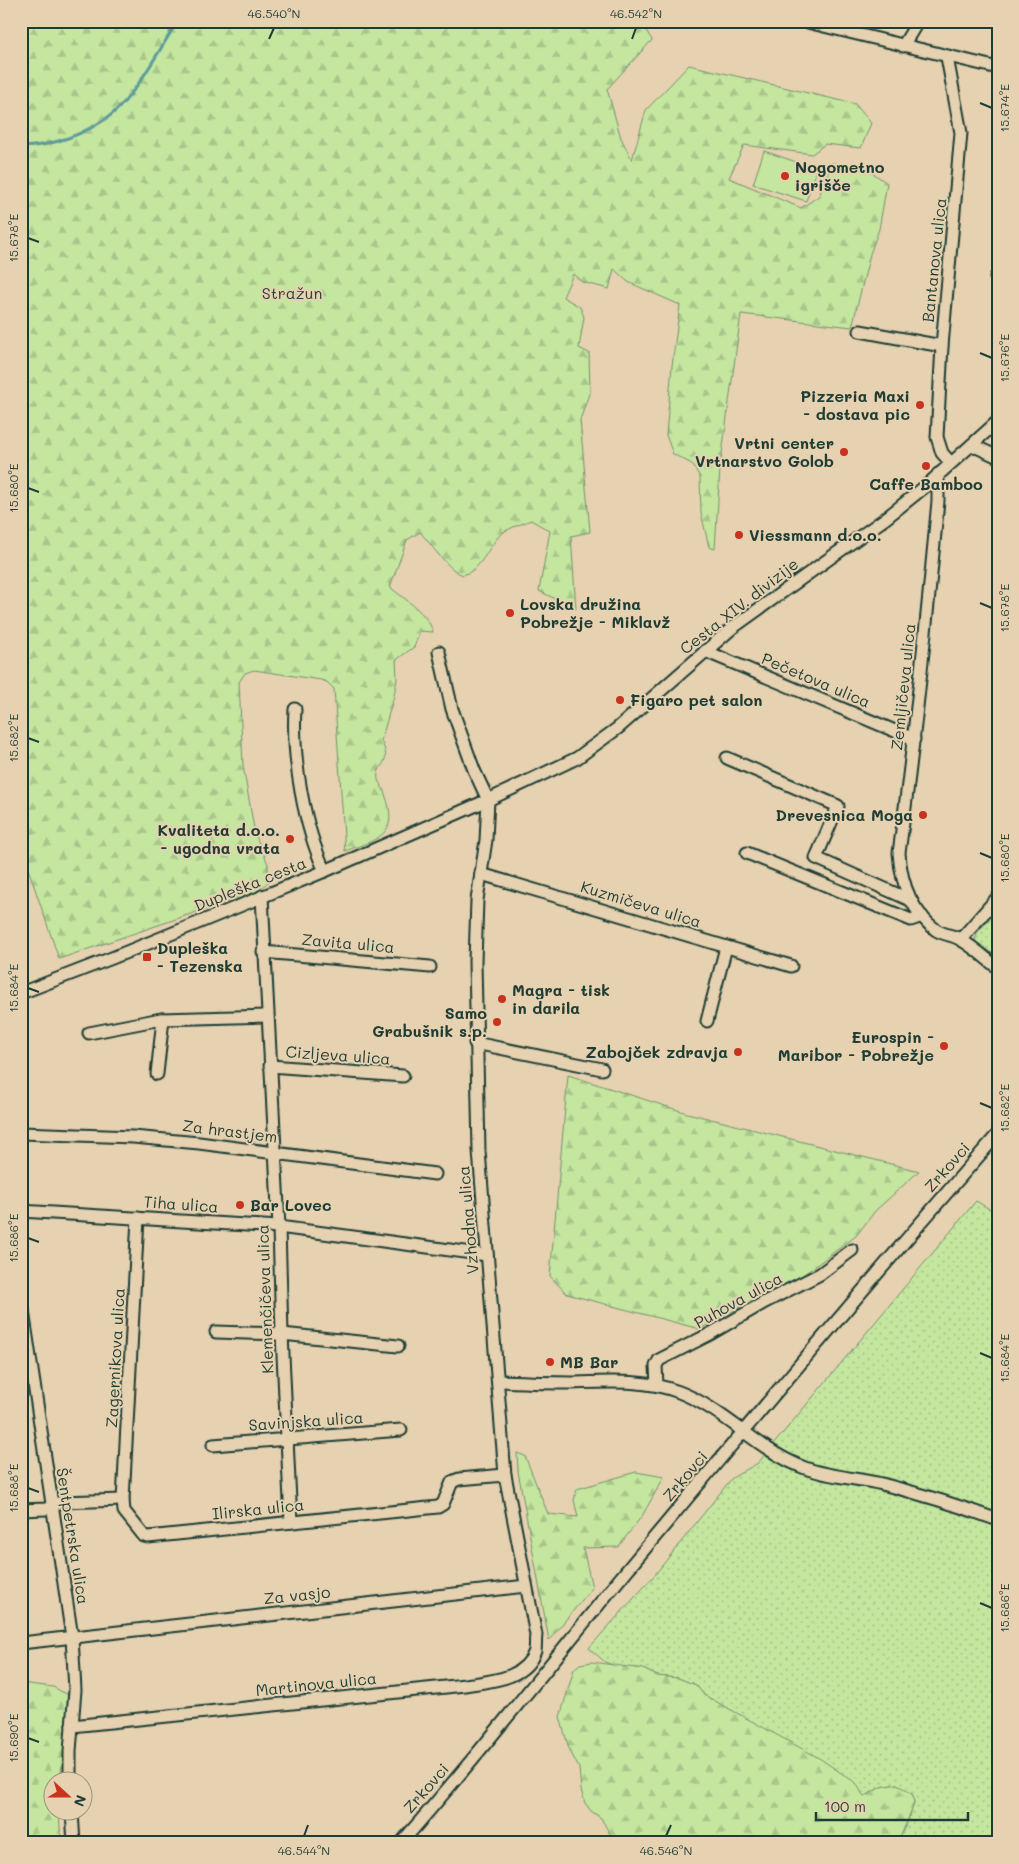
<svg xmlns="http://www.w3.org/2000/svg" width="1019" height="1864" viewBox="0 0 1019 1864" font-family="Mali,sans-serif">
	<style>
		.green { fill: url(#green-dots); stroke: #72926a }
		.forest { fill: url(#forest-firs); stroke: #72926a }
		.pitch { fill: #c4e69f; stroke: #72926a }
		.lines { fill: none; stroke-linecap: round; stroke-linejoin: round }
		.stream { stroke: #5f9c9b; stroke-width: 3 }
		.minor-casing { stroke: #1f3d34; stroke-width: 15 }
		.minor { stroke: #e6d1b0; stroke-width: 11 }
		.ticks { fill: none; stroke: #1f3d34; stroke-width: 2 }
		.poi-dot { fill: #c8321e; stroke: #e6d1b0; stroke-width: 2 }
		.labels { text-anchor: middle; stroke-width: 4; stroke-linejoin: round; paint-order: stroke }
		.poi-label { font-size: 16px; font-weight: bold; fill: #1f3d34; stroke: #e6d1b0; text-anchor: start }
		.street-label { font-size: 16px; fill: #1f3d34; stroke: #e6d1b0 }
		.park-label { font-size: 16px; fill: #274539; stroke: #e6d1b0 }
		.neatline { fill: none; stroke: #1f3d34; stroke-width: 2 }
		.ticks-label { font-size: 12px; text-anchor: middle; fill: #1f3d34 }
	</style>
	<defs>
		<pattern id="green-dots" width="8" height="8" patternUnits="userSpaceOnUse" patternTransform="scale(1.25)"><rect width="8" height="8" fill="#c4e69f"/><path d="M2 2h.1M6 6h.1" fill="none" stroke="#a8c68a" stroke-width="1.8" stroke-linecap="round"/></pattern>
		<pattern id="forest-firs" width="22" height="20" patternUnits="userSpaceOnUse" patternTransform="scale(1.25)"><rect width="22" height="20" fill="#c4e69f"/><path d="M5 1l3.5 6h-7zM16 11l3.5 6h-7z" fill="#a8c68a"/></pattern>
	</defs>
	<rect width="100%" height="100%" fill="#e6d1b0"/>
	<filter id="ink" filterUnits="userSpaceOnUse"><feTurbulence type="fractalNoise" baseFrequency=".02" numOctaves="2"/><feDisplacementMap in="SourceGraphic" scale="10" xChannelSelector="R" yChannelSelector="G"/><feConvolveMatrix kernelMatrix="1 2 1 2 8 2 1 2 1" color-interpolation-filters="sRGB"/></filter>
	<g filter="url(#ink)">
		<g class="green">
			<polygon points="998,910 998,962 979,948 975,940 977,933"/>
			<polygon points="976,1201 998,1214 998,1843 898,1843 914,1804 913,1795 897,1784 881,1787 864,1797 704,1695 696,1685 678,1678 657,1676 643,1669 615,1666 605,1662 589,1648 653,1577 732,1478 758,1463"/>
		</g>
		<g class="forest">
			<path d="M21,21H640L652,40L607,89L621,138L632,160L646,110L689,65L855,104L871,123L861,148L825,144L812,154L744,145L729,178L801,208L819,196L832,163L871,172L887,183L879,229L870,254L852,327L741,314L720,468L715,549L709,547L701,513L700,477L692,464L673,454L666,435L672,366L680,305L628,282L614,269L609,289L582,282L573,274L563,297L580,307L584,317L579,348L589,353L590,391L580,420L590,532L571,536L576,609L539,591L550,531L531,520C522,524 505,529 499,536C487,549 481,570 463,575C448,570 431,544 420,532L407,540L390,587C405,600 427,612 433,632L420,631L414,647L396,660L397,678L394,696L381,741C394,765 375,763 378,780C380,785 384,789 385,794C400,836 378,839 345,851L334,689L327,682L321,680L254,670L245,673L239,682L243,766L255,834L268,864V882L258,891L59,959L21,848Z"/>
			<polygon points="568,1075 687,1113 919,1171 875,1211 856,1236 789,1285 762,1295 700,1329 567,1294 550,1276"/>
			<polygon points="517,1453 525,1456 548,1514 578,1517 574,1500 577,1489 636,1472 664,1477 642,1516 618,1547 583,1548 592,1588 549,1640 518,1471"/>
			<polygon points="592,1662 643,1669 657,1676 678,1678 696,1685 704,1695 819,1758 856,1783 864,1797 881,1787 897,1784 913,1795 914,1804 898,1843 615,1843 601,1818 591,1811 585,1803 581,1790 579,1768 569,1749 560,1717 574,1669 580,1664"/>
			<polygon points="21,1683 53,1687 68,1695 68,1713 60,1781 52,1782 52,1812 59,1812 61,1843 21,1843"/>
		</g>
		<polygon class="pitch" points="764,151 817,169 806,201 753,184"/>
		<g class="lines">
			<path class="stream" d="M21,147C53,146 86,134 111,115C136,95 160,48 178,21"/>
			<defs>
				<g id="minor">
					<polyline points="803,21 998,68"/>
					<polyline points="903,46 918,21"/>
					<polyline points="947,57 961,133 942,346 937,437 942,453 951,463"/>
					<polyline points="996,277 998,276"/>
					<polyline points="860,331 942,346"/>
					<polyline points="972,445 998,457"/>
					<path d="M938,474V501C927,619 915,736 899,853C901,883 911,911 936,930C944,935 954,935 961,940C974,947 986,959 998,968"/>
					<polyline points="705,651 914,739"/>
					<polyline points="439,652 452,709 474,770 488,800"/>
					<path d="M295,709C292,757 304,827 325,871"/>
					<polyline points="727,758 838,806 816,858 910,900"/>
					<polyline points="747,853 911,920 922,916"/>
					<polyline points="481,874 791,966"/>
					<polyline points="262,896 279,1227 282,1334 291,1522"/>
					<polyline points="961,939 998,897"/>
					<polyline points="263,952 430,967"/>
					<polyline points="21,993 112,958 325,871 488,800 577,758 618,728 731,629 886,518 927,485 998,421"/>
					<polyline points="707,1021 726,947"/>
					<polyline points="89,1033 161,1019 267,1016"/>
					<polyline points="475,1043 602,1069"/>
					<polyline points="270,1066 403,1076"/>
					<polyline points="157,1074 163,1019"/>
					<polyline points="21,1133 133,1137 199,1143 435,1174"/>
					<polyline points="21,1211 279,1227 487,1255"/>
					<polyline points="138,1218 123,1500 124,1511 144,1536 148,1537 438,1507 443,1504 452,1482 459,1479 505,1475"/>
					<polyline points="21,1297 72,1637 75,1690 70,1751 70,1782"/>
					<polyline points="216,1332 282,1334 398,1346"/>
					<path d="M499,1381C523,1382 547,1383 571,1383C607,1382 645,1379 679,1392C726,1410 758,1451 805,1468C830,1477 856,1478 882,1484C921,1494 960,1506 998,1520"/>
					<polyline points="657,1385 656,1366 659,1360 710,1334 765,1302 820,1274 852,1250"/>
					<polyline points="213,1445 401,1430"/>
					<polyline points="21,1510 46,1509 61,1502 123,1500"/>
					<polyline points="21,1643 526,1586"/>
					<path d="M72,1726L465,1685C490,1681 525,1680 535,1651C536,1646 535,1640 536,1635L505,1475L479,1151L475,962L477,900L486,840L488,800"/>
					<polyline points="72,1812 74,1843"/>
					<path d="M401,1843C476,1758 546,1669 618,1581C743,1431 869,1281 998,1134"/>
				</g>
			</defs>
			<use href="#minor" class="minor-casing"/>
			<use href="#minor" class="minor"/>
		</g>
	</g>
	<path class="ticks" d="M269,39L274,28M632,39L636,28M980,103L992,108M28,238L39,242M980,353L992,358M28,488L39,492M980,603L992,608M28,738L39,742M980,853L992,858M28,988L39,992M980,1103L992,1108M28,1238L39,1242M980,1353L992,1358M28,1488L39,1492M980,1603L992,1608M28,1738L39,1742M304,1836L308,1825M666,1836L671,1825"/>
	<g class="poi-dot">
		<circle cx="785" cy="176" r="5"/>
		<circle cx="920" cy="405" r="5"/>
		<circle cx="844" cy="452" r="5"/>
		<circle cx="926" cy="466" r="5"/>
		<circle cx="739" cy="535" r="5"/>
		<circle cx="510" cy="613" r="5"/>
		<circle cx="620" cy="700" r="5"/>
		<circle cx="923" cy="815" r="5"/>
		<circle cx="290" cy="839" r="5"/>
		<rect x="142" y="952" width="10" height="10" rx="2.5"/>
		<circle cx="502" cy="999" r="5"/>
		<circle cx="497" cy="1022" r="5"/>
		<circle cx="944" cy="1046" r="5"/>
		<circle cx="738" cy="1052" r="5"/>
		<circle cx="240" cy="1205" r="5"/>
		<circle cx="550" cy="1362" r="5"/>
	</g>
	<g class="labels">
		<g class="poi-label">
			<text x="795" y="173">Nogometno<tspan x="795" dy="18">igrišče</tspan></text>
			<text x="910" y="402" text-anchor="end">Pizzeria Maxi<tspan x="910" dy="18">- dostava pic</tspan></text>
			<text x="834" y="449" text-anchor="end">Vrtni center<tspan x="834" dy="18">Vrtnarstvo Golob</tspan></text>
			<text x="926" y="490" text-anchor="middle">Caffe Bamboo</text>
			<text x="749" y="541">Viessmann d.o.o.</text>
			<text x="520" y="610">Lovska družina<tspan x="520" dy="18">Pobrežje - Miklavž</tspan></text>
			<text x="630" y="706">Figaro pet salon</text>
			<text x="913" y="821" text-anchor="end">Drevesnica Moga</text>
			<text x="280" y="836" text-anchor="end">Kvaliteta d.o.o.<tspan x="280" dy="18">- ugodna vrata</tspan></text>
			<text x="157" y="954">Dupleška<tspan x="157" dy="18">- Tezenska</tspan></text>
			<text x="512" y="996">Magra - tisk<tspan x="512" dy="18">in darila</tspan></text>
			<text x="487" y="1019" text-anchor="end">Samo<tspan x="487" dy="18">Grabušnik s.p.</tspan></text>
			<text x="934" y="1043" text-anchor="end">Eurospin -<tspan x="934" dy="18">Maribor - Pobrežje</tspan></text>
			<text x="728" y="1058" text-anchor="end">Zabojček zdravja</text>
			<text x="250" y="1211">Bar Lovec</text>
			<text x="560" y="1368">MB Bar</text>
		</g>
		<g class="street-label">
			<text transform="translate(934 260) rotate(-84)" y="6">Bantanova ulica</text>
			<text transform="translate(739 606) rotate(-38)" y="6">Cesta XIV. divizije</text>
			<text transform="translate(816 680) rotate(23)" y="6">Pečetova ulica</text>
			<text transform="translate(903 687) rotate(-84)" y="6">Zemljičeva ulica</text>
			<text transform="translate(250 884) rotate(-22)" y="6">Dupleška cesta</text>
			<text transform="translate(641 904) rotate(17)" y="6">Kuzmičeva ulica</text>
			<text transform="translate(348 943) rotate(5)" y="6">Zavita ulica</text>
			<text transform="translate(338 1055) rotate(4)" y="6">Cizljeva ulica</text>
			<text transform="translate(230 1131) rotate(7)" y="6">Za hrastjem</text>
			<text transform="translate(947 1167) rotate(-49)" y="6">Zrkovci</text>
			<text transform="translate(181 1204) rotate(4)" y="6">Tiha ulica</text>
			<text transform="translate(468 1220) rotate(-95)" y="6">Vzhodna ulica</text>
			<text transform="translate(265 1299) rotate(-92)" y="6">Klemenčičeva ulica</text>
			<text transform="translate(738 1300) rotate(-29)" y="6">Puhova ulica</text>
			<text transform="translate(115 1358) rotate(-87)" y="6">Zagernikova ulica</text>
			<text transform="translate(306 1421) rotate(-4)" y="6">Savinjska ulica</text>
			<text transform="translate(685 1476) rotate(-50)" y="6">Zrkovci</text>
			<text transform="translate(258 1509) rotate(-6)" y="6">Ilirska ulica</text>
			<text transform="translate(73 1536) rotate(81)" y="6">Šentpetrska ulica</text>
			<text transform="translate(297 1595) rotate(-6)" y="6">Za vasjo</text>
			<text transform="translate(316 1684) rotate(-6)" y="6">Martinova ulica</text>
			<text transform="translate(426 1788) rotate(-49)" y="6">Zrkovci</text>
		</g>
		<g class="park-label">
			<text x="292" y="299">Stražun</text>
		</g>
	</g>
	<rect width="1019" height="1864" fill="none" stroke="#e6d1b0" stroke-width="55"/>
	<g transform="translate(68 1796) rotate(111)"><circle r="24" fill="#e6d1b0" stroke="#96967e"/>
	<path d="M0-4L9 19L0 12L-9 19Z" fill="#c8321e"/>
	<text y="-8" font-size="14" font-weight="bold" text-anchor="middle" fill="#1f3d34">N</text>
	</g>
	<path d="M816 1812v8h152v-8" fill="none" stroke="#1f3d34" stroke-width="2.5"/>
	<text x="824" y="1812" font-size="15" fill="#1f3d34" stroke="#e6d1b0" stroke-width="4" paint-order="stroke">100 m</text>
	<rect x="28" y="28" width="964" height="1808" class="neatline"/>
	<g class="ticks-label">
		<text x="274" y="18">46.540°N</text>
		<text x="636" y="18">46.542°N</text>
		<text transform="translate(1005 108) rotate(-90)" y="4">15.674°E</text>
		<text transform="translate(14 238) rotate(-90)" y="4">15.678°E</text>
		<text transform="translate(1005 358) rotate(-90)" y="4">15.676°E</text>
		<text transform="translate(14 488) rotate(-90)" y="4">15.680°E</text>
		<text transform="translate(1005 608) rotate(-90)" y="4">15.678°E</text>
		<text transform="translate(14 738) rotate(-90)" y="4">15.682°E</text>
		<text transform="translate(1005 858) rotate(-90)" y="4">15.680°E</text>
		<text transform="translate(14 988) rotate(-90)" y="4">15.684°E</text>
		<text transform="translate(1005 1108) rotate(-90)" y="4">15.682°E</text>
		<text transform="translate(14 1238) rotate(-90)" y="4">15.686°E</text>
		<text transform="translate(1005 1358) rotate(-90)" y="4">15.684°E</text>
		<text transform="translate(14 1488) rotate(-90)" y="4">15.688°E</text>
		<text transform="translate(1005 1608) rotate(-90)" y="4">15.686°E</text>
		<text transform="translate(14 1738) rotate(-90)" y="4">15.690°E</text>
		<text x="304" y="1855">46.544°N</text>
		<text x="666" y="1855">46.546°N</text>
	</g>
</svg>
